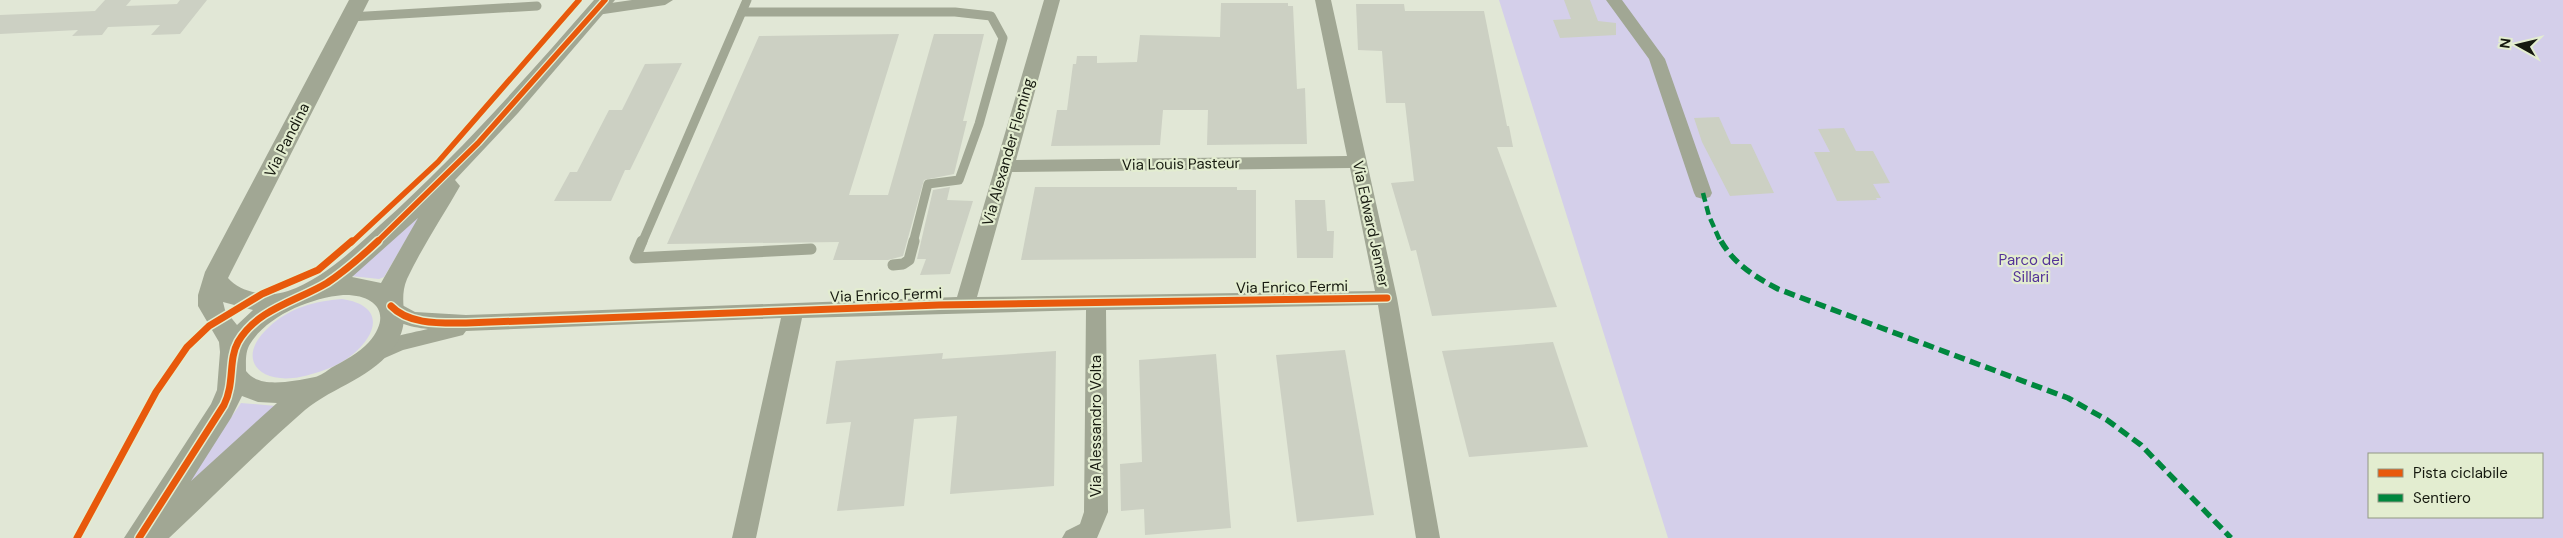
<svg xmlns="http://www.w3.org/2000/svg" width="2563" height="538" viewBox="0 0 2563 538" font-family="'DM Sans',sans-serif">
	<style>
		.green { fill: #d4cfea; fill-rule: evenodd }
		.building { fill: #ccd0c3 }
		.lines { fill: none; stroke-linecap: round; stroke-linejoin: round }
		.service-far1 { stroke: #a1a794; stroke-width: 9 }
		.service { stroke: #a1a794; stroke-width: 11 }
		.minor { fill: #a1a794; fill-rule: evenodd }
		.tertiary { fill: #a1a794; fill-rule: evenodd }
		.quiet-far1 { stroke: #00873e; stroke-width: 4.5; stroke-dasharray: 9 4.5; stroke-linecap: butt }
		.quiet { stroke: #00873e; stroke-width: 5.5; stroke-dasharray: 11 5.5; stroke-linecap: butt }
		.cycleway-far1-casing { stroke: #e3edd0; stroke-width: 8 }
		.cycleway-casing { stroke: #e3edd0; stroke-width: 10 }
		.cycleway-far1 { stroke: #e8590c; stroke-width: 5.5 }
		.cycleway { stroke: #e8590c; stroke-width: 7 }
		.labels { text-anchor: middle; stroke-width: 4.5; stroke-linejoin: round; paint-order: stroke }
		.street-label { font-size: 15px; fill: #16190f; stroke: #e3edd0 }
		.park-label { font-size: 15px; fill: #533298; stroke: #e3edd0 }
	</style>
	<rect width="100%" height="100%" fill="#e1e7d6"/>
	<g class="green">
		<path d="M1499,0H2563V538H1668ZM2369,454H2542V517H2369Z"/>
		<polygon points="414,215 420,216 384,277 379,279 351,276"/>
		<path d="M342,299C383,305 380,332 352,355C337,367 318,373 300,377C260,385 234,359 269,327C289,308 315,301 342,299Z"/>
		<polygon points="241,403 276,406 192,487 183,487"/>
	</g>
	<g class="building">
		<polygon points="105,0 131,0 126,6 177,4 180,0 207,0 180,34 151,35 160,25 108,27 102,35 72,36 78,30 0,34 0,15 95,11"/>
		<polygon points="1564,0 1590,0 1598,21 1616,23 1616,35 1560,38 1553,20 1571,19"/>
		<polygon points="1221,3 1288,3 1288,6 1293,6 1297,89 1305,88 1307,144 1207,145 1208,110 1163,110 1160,145 1051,146 1057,110 1067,110 1073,64 1076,64 1077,56 1097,56 1097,63 1137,62 1140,35 1220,37"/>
		<polygon points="1356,4 1404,4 1405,11 1484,11 1507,126 1509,126 1513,147 1497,147 1557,307 1432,316 1416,250 1411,251 1391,183 1414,181 1405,103 1386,103 1382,51 1358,50"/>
		<polygon points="899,34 849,195 888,195 934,34 984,34 963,121 967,121 954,174 924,180 903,256 888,260 833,260 839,242 667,244 759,36"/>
		<polygon points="682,63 630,170 625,170 611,201 554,201 570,172 577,172 609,110 622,110 645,64"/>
		<polygon points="1719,117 1731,144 1751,144 1774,193 1730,196 1702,142 1694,118"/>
		<polygon points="1844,128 1856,151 1873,151 1890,183 1873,184 1881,198 1876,198 1877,200 1837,201 1814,152 1830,152 1818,129"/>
		<polygon points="950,187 947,200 973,201 950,274 920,275 926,259 917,259 933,190"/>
		<polygon points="1035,187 1237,187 1237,190 1256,190 1256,258 1021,260"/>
		<polygon points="1295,200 1325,200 1327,231 1334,231 1333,258 1297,258"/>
		<polygon points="1553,342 1588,447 1469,457 1442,351"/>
		<polygon points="1345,350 1374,515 1297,522 1276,355"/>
		<polygon points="1056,351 1054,486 950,494 957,416 914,419 904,506 837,511 851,422 826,424 836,361 943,353 942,359"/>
		<polygon points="1216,354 1231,528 1145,535 1144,509 1121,511 1120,464 1142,462 1139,360"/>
	</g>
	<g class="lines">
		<g class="service-far1">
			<polyline points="742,12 955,12 991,16 1003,38 979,124 959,180 928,184 913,243"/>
			<polyline points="350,17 537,6"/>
			<polyline points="642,243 747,0"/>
		</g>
		<g class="service">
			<polyline points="642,241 635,258 811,249"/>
			<polyline points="893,265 903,264 909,260 914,241"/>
		</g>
		<g class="minor">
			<polygon points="632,0 673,0 665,5 597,15 589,10 597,5"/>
			<path d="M1044,0H1060L1016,160L1347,156L1315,0H1331L1397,298L1440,538H1416L1378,305L1106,310L1108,512L1097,538H1062L1066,531L1080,524L1084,512L1086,310L802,318L756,538H732L781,318L466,331L463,335L403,350L371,364L363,362L360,356C369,340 411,333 428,329C410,327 390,323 381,306L384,301L391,299L415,312L466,315L957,297ZM1350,168L1375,291L977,297L1012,172Z"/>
			<polygon points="1606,0 1622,0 1665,59 1712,193 1710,197 1703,199 1696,197 1694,193 1649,59"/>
		</g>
		<path class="tertiary" d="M349,0H369L231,272L228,278C241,293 269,298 288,291C323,279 353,250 380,225C457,156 526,78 594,0H615L518,113L455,180L460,186C443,216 422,247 407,279C397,303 412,318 396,344C374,378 334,386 305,410C258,451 214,496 169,538H124L211,404L217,390L220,352L219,342L198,306V295L205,272ZM418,218L381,283L352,277ZM343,295C376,294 393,314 369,342C359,353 344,361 331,368C327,371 320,376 315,377C305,379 294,381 285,382C270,383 255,383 246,371C246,362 245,352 250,344C268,315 311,298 343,295ZM223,302L253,310L237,325L225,310ZM242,396L258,402L277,403L191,481L231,418Z"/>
		<polyline class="quiet-far1" points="1703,193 1709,216 1721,243"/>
		<path class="quiet" d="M1721,241C1735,265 1754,276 1778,289L2068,398L2107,420L2141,445L2231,538"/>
		<defs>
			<g id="cycleway-far1">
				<polyline points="351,243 438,162 579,0"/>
				<polyline points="376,243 478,143 605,0"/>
			</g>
			<g id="cycleway">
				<path d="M391,306C409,325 441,323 466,323L939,305L1387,298"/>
				<polyline points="77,538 156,392 187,347 209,326 262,294 318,270 352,241"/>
				<path d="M139,538L224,405C235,383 228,360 238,342C257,309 297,301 327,283C345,271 362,256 378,241"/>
			</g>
		</defs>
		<use href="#cycleway-far1" class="cycleway-far1-casing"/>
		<use href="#cycleway" class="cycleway-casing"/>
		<use href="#cycleway-far1" class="cycleway-far1"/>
		<use href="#cycleway" class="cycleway"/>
	</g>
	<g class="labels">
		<g class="street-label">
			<text transform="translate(287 140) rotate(-63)" y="5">Via Pandina</text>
			<text transform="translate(1008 152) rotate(-74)" y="5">Via Alexander Fleming</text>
			<text transform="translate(1181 164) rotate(-1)" y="5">Via Louis Pasteur</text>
			<text transform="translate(1371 224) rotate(78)" y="5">Via Edward Jenner</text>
			<text transform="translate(1292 287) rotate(-1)" y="5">Via Enrico Fermi</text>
			<text transform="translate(886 295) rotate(-2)" y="5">Via Enrico Fermi</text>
			<text transform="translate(1096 426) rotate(-90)" y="5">Via Alessandro Volta</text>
		</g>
		<g class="park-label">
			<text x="2031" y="265">Parco dei<tspan x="2031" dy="17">Sillari</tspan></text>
		</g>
	</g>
	<rect x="2368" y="453" width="175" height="65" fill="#e3edd0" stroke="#919883"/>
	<rect x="2378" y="469" width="25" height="8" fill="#e8590c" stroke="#919883"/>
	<text x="2413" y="478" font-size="15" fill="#16190f">Pista ciclabile</text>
	<rect x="2378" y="494" width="25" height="8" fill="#00873e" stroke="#919883"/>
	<text x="2413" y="503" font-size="15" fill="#16190f">Sentiero</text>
	<g transform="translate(2518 45) rotate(278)" stroke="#e3edd0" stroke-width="4" paint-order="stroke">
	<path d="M0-4L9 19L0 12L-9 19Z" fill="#16190f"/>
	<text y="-8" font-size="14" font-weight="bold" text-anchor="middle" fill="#16190f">N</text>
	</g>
</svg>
